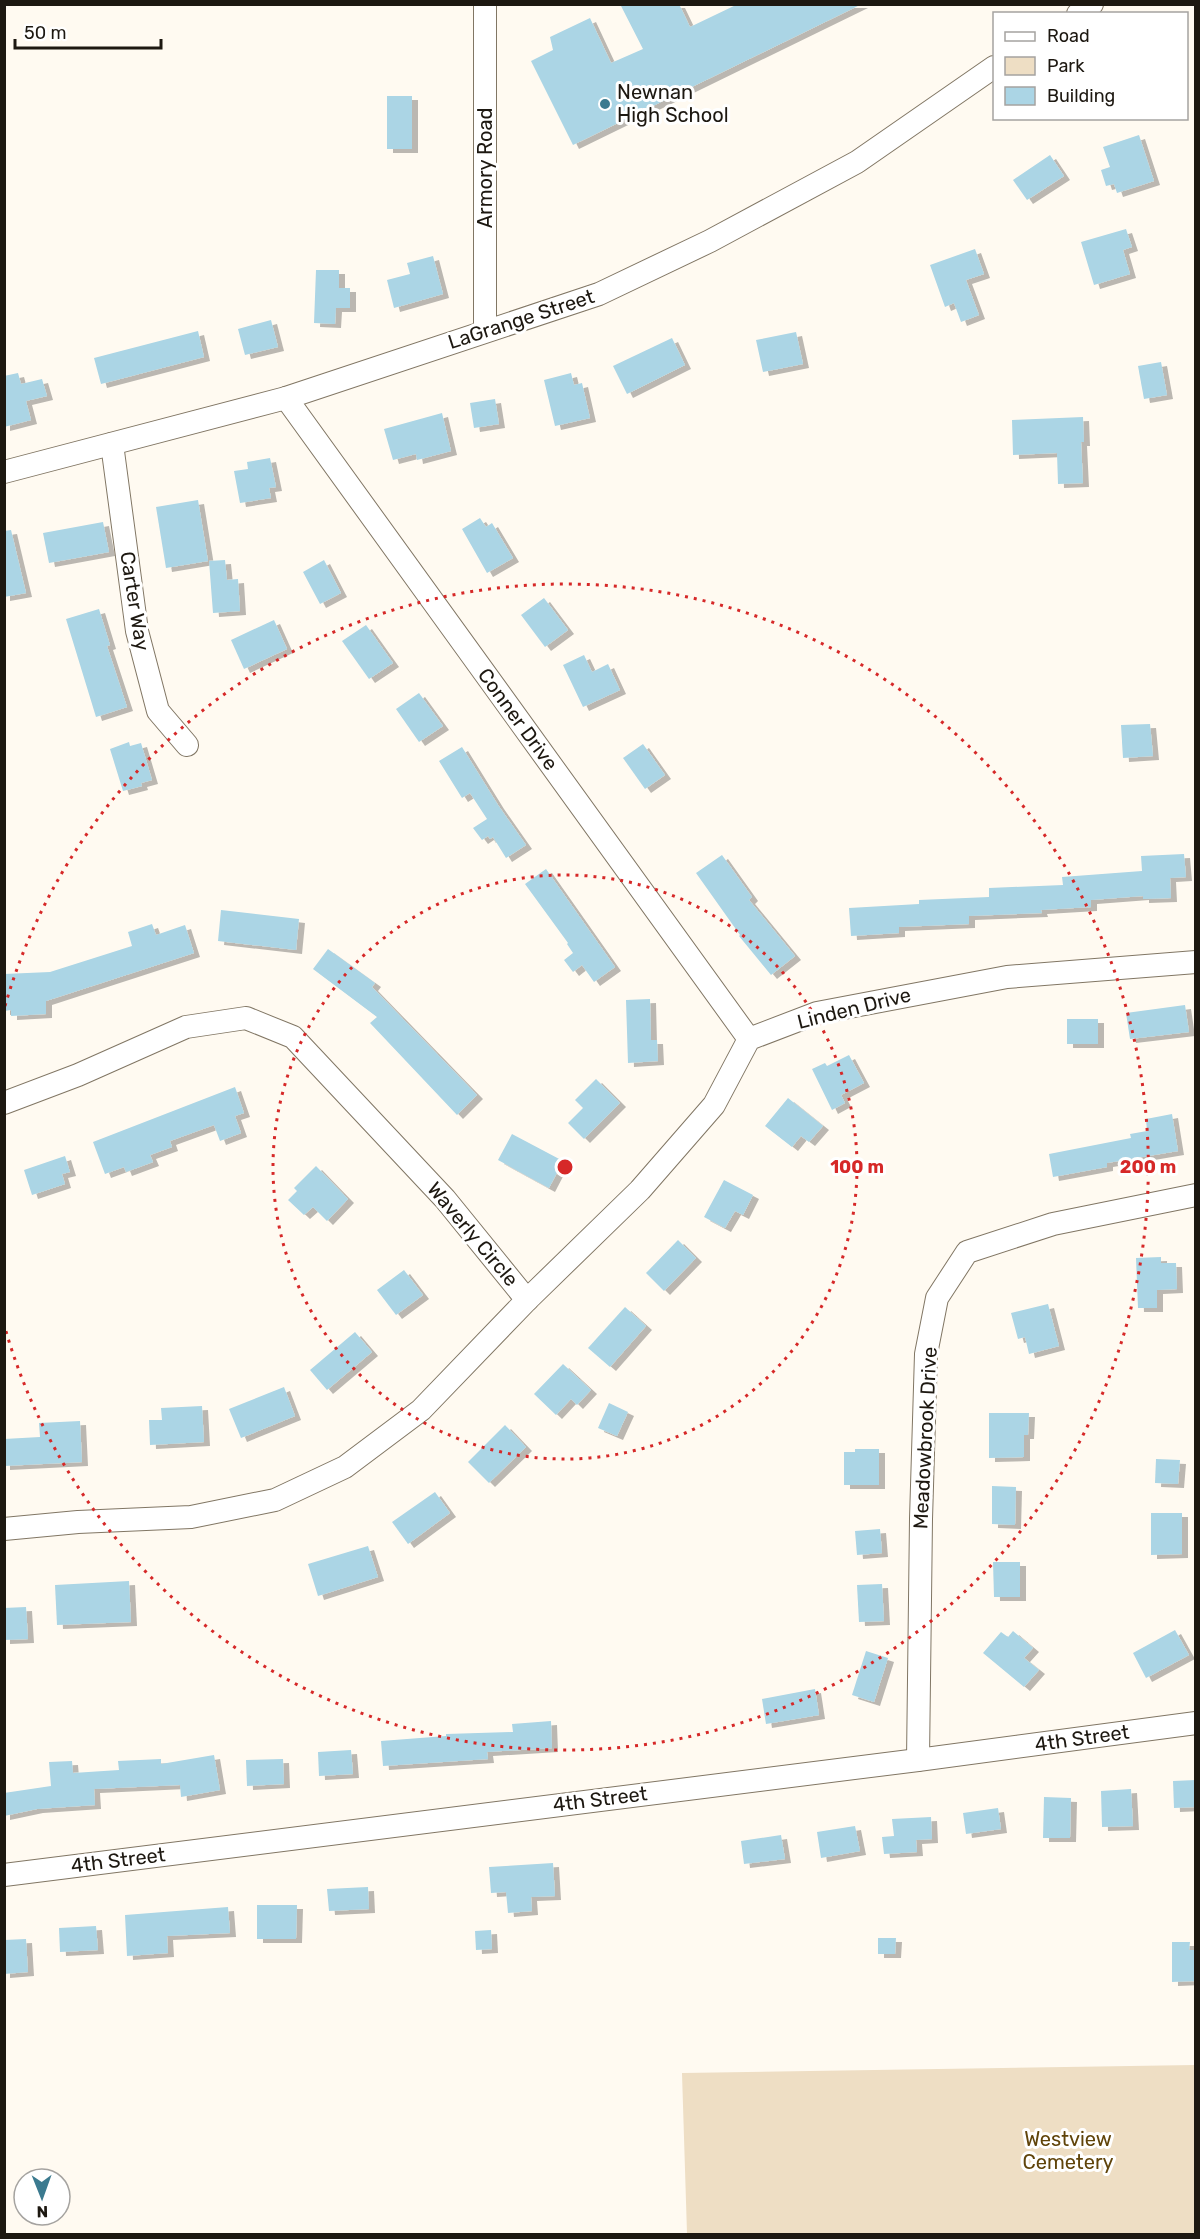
<svg xmlns="http://www.w3.org/2000/svg" width="1200" height="2239" viewBox="0 0 1200 2239" font-family="Rubik,sans-serif">
	<style>
		.green { fill: #eedec4 }
		.building { fill: #abd5e5; filter: url(#shadow) }
		.lines { fill: none; stroke-linecap: round; stroke-linejoin: round }
		.minor-casing { stroke: #817664; stroke-width: 24 }
		.minor { stroke: #fff; stroke-width: 22 }
		.ring { fill: none; stroke: #d62828; stroke-width: 3; stroke-dasharray: 3 6 }
		.poi-dot { fill: #3b7a8f; stroke: #fff; stroke-width: 2 }
		.labels { text-anchor: middle; stroke-width: 6; stroke-linejoin: round; paint-order: stroke }
		.poi-label { font-size: 20px; fill: #1d1811; stroke: #fff; text-anchor: start }
		.street-label { font-size: 20px; fill: #1d1811; stroke: #fff }
		.park-label { font-size: 20px; fill: #60440a; stroke: #fff }
		.centre { fill: #d62828; stroke: #fff; stroke-width: 3 }
		.ring-label { font-size: 18px; text-anchor: middle; font-weight: bold; fill: #d62828; stroke: #fff; stroke-width: 6; stroke-linejoin: round; paint-order: stroke }
	</style>
	<defs>
		<filter id="shadow"><feDropShadow dx="6" dy="4" stdDeviation="0" flood-color="#0004"/></filter>
	</defs>
	<rect width="100%" height="100%" fill="#fffaf1"/>
	<polygon class="green" points="1195,2065 1195,2234 687,2234 682,2073"/>
	<g class="building">
		<polygon points="620,4 679,4 690,27 738,4 862,4 573,145 531,61 553,50 550,37 590,18 611,63 643,49"/>
		<rect x="387" y="96" width="25" height="53"/>
		<polygon points="1139,135 1154,181 1117,193 1114,184 1106,186 1101,170 1110,167 1103,147"/>
		<polygon points="1050,155 1064,176 1027,200 1013,180"/>
		<polygon points="1126,229 1132,247 1123,250 1130,274 1094,285 1081,242"/>
		<polygon points="975,249 984,274 966,280 979,315 961,322 954,303 945,307 930,265"/>
		<polygon points="433,256 443,294 394,308 387,280 410,274 407,263"/>
		<polygon points="316,270 339,270 339,288 350,288 350,308 336,308 335,324 314,323"/>
		<polygon points="271,320 278,347 245,355 238,329"/>
		<polygon points="198,331 204,357 101,384 94,358"/>
		<polygon points="796,332 803,364 763,372 756,340"/>
		<polygon points="672,338 685,365 627,394 613,366"/>
		<polygon points="1161,362 1167,395 1144,399 1138,366"/>
		<polygon points="18,373 21,384 42,379 47,396 26,401 31,420 4,427 4,376"/>
		<polygon points="571,373 574,385 582,383 590,418 555,426 544,380"/>
		<polygon points="495,399 499,424 474,428 470,403"/>
		<polygon points="442,413 451,451 417,460 416,454 393,460 384,429"/>
		<polygon points="1083,417 1084,442 1081,442 1083,483 1058,484 1057,453 1013,455 1012,420"/>
		<polygon points="270,458 276,487 269,488 271,498 240,503 234,471 248,469 247,462"/>
		<polygon points="198,500 208,561 166,568 156,507"/>
		<polygon points="480,518 486,527 492,523 513,558 487,573 462,529"/>
		<polygon points="103,522 109,552 49,563 43,533"/>
		<polygon points="11,530 26,593 4,597 4,531"/>
		<polygon points="225,560 227,580 238,579 240,611 213,613 209,561"/>
		<polygon points="324,560 341,593 320,604 303,572"/>
		<polygon points="544,598 568,630 545,647 521,615"/>
		<polygon points="99,609 110,645 107,646 127,707 96,717 66,619"/>
		<polygon points="274,620 287,649 244,669 231,640"/>
		<polygon points="366,625 393,663 369,679 342,641"/>
		<polygon points="584,655 592,672 608,664 620,690 583,707 563,665"/>
		<polygon points="419,693 443,726 419,742 396,709"/>
		<polygon points="1150,724 1153,756 1123,758 1121,725"/>
		<polygon points="129,742 130,746 141,743 152,780 141,783 142,786 123,791 110,749"/>
		<polygon points="643,744 665,775 645,789 623,758"/>
		<polygon points="462,747 498,805 526,845 506,858 493,837 490,839 488,836 482,840 473,828 487,819 470,793 462,798 439,761"/>
		<polygon points="1184,854 1186,877 1170,878 1171,898 1143,899 1143,896 1091,900 1091,907 1041,910 1042,913 969,916 969,924 899,927 899,933 851,936 849,908 919,904 919,900 989,897 989,888 1063,885 1062,877 1142,871 1141,856"/>
		<polygon points="722,855 752,897 749,900 795,956 771,975 739,936 740,935 696,873"/>
		<polygon points="546,869 615,967 594,982 582,965 573,972 564,960 573,953 567,944 568,943 525,884"/>
		<polygon points="221,910 299,919 296,950 218,941"/>
		<polygon points="152,924 156,935 185,925 194,953 46,1001 46,1014 11,1016 11,1010 4,1011 4,974 50,972 132,946 128,932"/>
		<polygon points="328,949 375,983 372,987 477,1095 457,1115 370,1023 377,1017 313,969"/>
		<polygon points="650,999 651,1040 657,1040 658,1061 628,1063 626,1000"/>
		<polygon points="1185,1005 1189,1032 1130,1039 1126,1013"/>
		<rect x="1067" y="1019" width="31" height="25"/>
		<polygon points="849,1055 864,1083 841,1095 845,1103 832,1110 812,1069 825,1063 827,1066"/>
		<polygon points="596,1079 620,1103 584,1139 568,1123 583,1108 575,1100"/>
		<polygon points="235,1087 244,1113 235,1116 241,1133 220,1141 214,1125 170,1141 172,1147 150,1155 153,1162 126,1172 124,1167 105,1174 93,1142"/>
		<polygon points="788,1098 823,1126 809,1142 801,1136 792,1147 765,1126"/>
		<polygon points="1172,1114 1178,1151 1107,1163 1107,1167 1053,1177 1049,1154 1131,1138 1130,1134 1147,1131 1146,1119"/>
		<polygon points="512,1134 563,1161 549,1188 498,1160"/>
		<polygon points="65,1156 70,1172 62,1174 65,1184 32,1195 24,1170"/>
		<polygon points="316,1166 348,1199 327,1221 313,1207 304,1215 288,1200 297,1191 294,1188"/>
		<polygon points="724,1180 753,1195 743,1215 735,1211 725,1228 704,1217"/>
		<polygon points="678,1240 696,1258 664,1291 646,1273"/>
		<polygon points="1161,1257 1161,1263 1176,1263 1177,1289 1157,1290 1157,1308 1138,1308 1136,1258"/>
		<polygon points="404,1270 423,1295 396,1315 377,1290"/>
		<polygon points="1048,1304 1059,1346 1029,1354 1025,1337 1018,1339 1011,1313"/>
		<polygon points="625,1307 646,1326 610,1367 588,1348"/>
		<polygon points="355,1332 372,1352 327,1390 310,1370"/>
		<polygon points="563,1364 591,1390 577,1405 571,1399 556,1415 534,1394"/>
		<polygon points="284,1387 295,1416 241,1438 229,1409"/>
		<polygon points="609,1403 628,1412 617,1436 598,1428"/>
		<polygon points="202,1406 204,1442 150,1445 149,1420 162,1420 161,1408"/>
		<polygon points="989,1413 1029,1413 1028,1435 1024,1435 1024,1457 989,1458"/>
		<polygon points="80,1421 82,1462 4,1466 4,1439 40,1437 39,1423"/>
		<polygon points="505,1425 526,1447 489,1483 468,1462"/>
		<polygon points="855,1449 879,1449 879,1485 844,1485 844,1452 855,1452"/>
		<polygon points="1156,1459 1180,1460 1178,1484 1155,1483"/>
		<polygon points="992,1486 1016,1487 1015,1525 992,1524"/>
		<polygon points="435,1492 450,1513 408,1544 392,1522"/>
		<polygon points="1151,1513 1182,1513 1182,1554 1151,1555"/>
		<polygon points="880,1529 882,1553 857,1555 855,1531"/>
		<polygon points="368,1546 378,1577 318,1596 308,1564"/>
		<polygon points="993,1562 1020,1562 1020,1597 994,1597"/>
		<polygon points="129,1581 131,1622 57,1625 55,1585"/>
		<polygon points="882,1584 884,1621 859,1622 857,1585"/>
		<polygon points="26,1607 28,1639 4,1640 4,1608"/>
		<polygon points="1175,1630 1189,1655 1146,1678 1133,1653"/>
		<polygon points="1013,1631 1033,1648 1024,1658 1039,1670 1024,1687 983,1653 1001,1632 1008,1637"/>
		<polygon points="866,1651 888,1658 874,1702 852,1695"/>
		<polygon points="815,1689 819,1715 766,1724 762,1699"/>
		<polygon points="551,1721 552,1748 487,1752 488,1759 383,1766 381,1741 446,1736 446,1734 513,1732 512,1724"/>
		<polygon points="351,1750 353,1774 319,1776 318,1752"/>
		<polygon points="214,1755 220,1790 181,1797 180,1785 94,1789 95,1805 37,1809 4,1816 4,1793 51,1786 49,1762 72,1761 73,1773 119,1770 118,1761 161,1759 161,1764"/>
		<polygon points="283,1759 284,1784 247,1786 246,1760"/>
		<polygon points="1196,1780 1196,1807 1174,1808 1173,1781"/>
		<polygon points="1131,1789 1133,1826 1102,1827 1101,1791"/>
		<polygon points="1044,1797 1071,1798 1070,1838 1043,1838"/>
		<polygon points="998,1808 1001,1829 966,1834 963,1813"/>
		<polygon points="931,1817 932,1839 916,1840 917,1852 884,1854 882,1837 894,1836 892,1819"/>
		<polygon points="855,1826 860,1851 821,1858 817,1832"/>
		<polygon points="781,1835 785,1859 744,1864 741,1841"/>
		<polygon points="553,1863 555,1896 531,1897 532,1911 508,1913 506,1892 491,1893 489,1867"/>
		<polygon points="368,1887 369,1909 329,1911 327,1889"/>
		<polygon points="257,1905 297,1905 296,1939 257,1939"/>
		<polygon points="228,1907 230,1933 167,1936 168,1953 127,1956 125,1915"/>
		<polygon points="96,1926 98,1950 60,1952 59,1928"/>
		<polygon points="491,1930 492,1949 476,1950 475,1931"/>
		<polygon points="878,1938 896,1938 895,1954 878,1954"/>
		<polygon points="26,1939 28,1972 4,1974 4,1940"/>
		<polygon points="1172,1942 1190,1942 1189,1950 1196,1950 1196,1981 1172,1982"/>
	</g>
	<g class="lines">
		<defs>
			<g id="minor">
				<polyline points="1078,14 1092,4"/>
				<polyline points="485,331 485,4"/>
				<polyline points="286,398 749,1039"/>
				<polyline points="112,444 137,631 158,711 187,745"/>
				<polyline points="4,472 286,398 599,294 710,241 857,162 994,67"/>
				<polyline points="4,1103 78,1075 186,1027 246,1018 293,1037 445,1199 527,1300"/>
				<polyline points="4,1529 78,1522 191,1517 275,1500 345,1467 421,1410 527,1300 640,1190 714,1105 749,1039 817,1013 1007,977 1196,962"/>
				<polyline points="918,1760 921,1519 926,1354 937,1298 967,1252 1053,1224 1196,1195"/>
				<polyline points="4,1875 918,1760 1196,1723"/>
			</g>
		</defs>
		<use href="#minor" class="minor-casing"/>
		<use href="#minor" class="minor"/>
	</g>
	<g class="ring">
		<circle cx="565" cy="1167" r="292"/>
		<path d="M5 1006A583 583 0 1 1 5 1328"/>
	</g>
	<circle class="poi-dot" cx="605" cy="104" r="6"/>
	<g class="labels">
		<g class="poi-label">
			<text x="617" y="99">Newnan<tspan x="617" dy="23">High School</tspan></text>
		</g>
		<g class="street-label">
			<text transform="translate(485 168) rotate(-90)" y="7">Armory Road</text>
			<text transform="translate(521 319) rotate(-18)" y="7">LaGrange Street</text>
			<text transform="translate(135 601) rotate(81)" y="7">Carter Way</text>
			<text transform="translate(518 719) rotate(54)" y="7">Conner Drive</text>
			<text transform="translate(854 1008) rotate(-14)" y="7">Linden Drive</text>
			<text transform="translate(473 1234) rotate(50)" y="7">Waverly Circle</text>
			<text transform="translate(925 1438) rotate(-87)" y="7">Meadowbrook Drive</text>
			<text transform="translate(1082 1738) rotate(-8)" y="7">4th Street</text>
			<text transform="translate(600 1799) rotate(-7)" y="7">4th Street</text>
			<text transform="translate(118 1860) rotate(-7)" y="7">4th Street</text>
		</g>
		<g class="park-label">
			<text x="1068" y="2146">Westview<tspan x="1068" dy="23">Cemetery</tspan></text>
		</g>
	</g>
	<circle cx="565" cy="1167" r="9" class="centre"/>
	<g class="ring-label">
		<text x="857" y="1173">100 m</text>
		<text x="1148" y="1173">200 m</text>
	</g>
	<rect width="1200" height="2239" fill="none" stroke="#1d1811" stroke-width="12"/>
	<rect x="993" y="12" width="195" height="108" fill="#ffffff" stroke="#a5a3a0" stroke-width="1.5"/>
	<rect x="1005" y="32" width="30" height="9" fill="#ffffff" stroke="#a5a3a0" stroke-width="1.5"/>
	<text x="1047" y="42" font-size="18" fill="#1d1811">Road</text>
	<rect x="1005" y="57" width="30" height="18" fill="#eedec4" stroke="#a5a3a0" stroke-width="1.5"/>
	<text x="1047" y="72" font-size="18" fill="#1d1811">Park</text>
	<rect x="1005" y="87" width="30" height="18" fill="#abd5e5" stroke="#a5a3a0" stroke-width="1.5"/>
	<text x="1047" y="102" font-size="18" fill="#1d1811">Building</text>
	<g transform="translate(42 2197) rotate(179)"><circle r="28" fill="#ffffff" stroke="#a5a3a0" stroke-width="1.5"/>
	<path d="M0-4.5L10 22L0 15L-10 22Z" fill="#3b7a8f"/>
	<text y="-9" font-size="16" font-weight="bold" text-anchor="middle" fill="#1d1811">N</text>
	</g>
	<path d="M15 39v9h146v-9" fill="none" stroke="#1d1811" stroke-width="3"/>
	<text x="24" y="39" font-size="18" fill="#1d1811" stroke="#ffffff" stroke-width="4.5" paint-order="stroke">50 m</text>
</svg>
